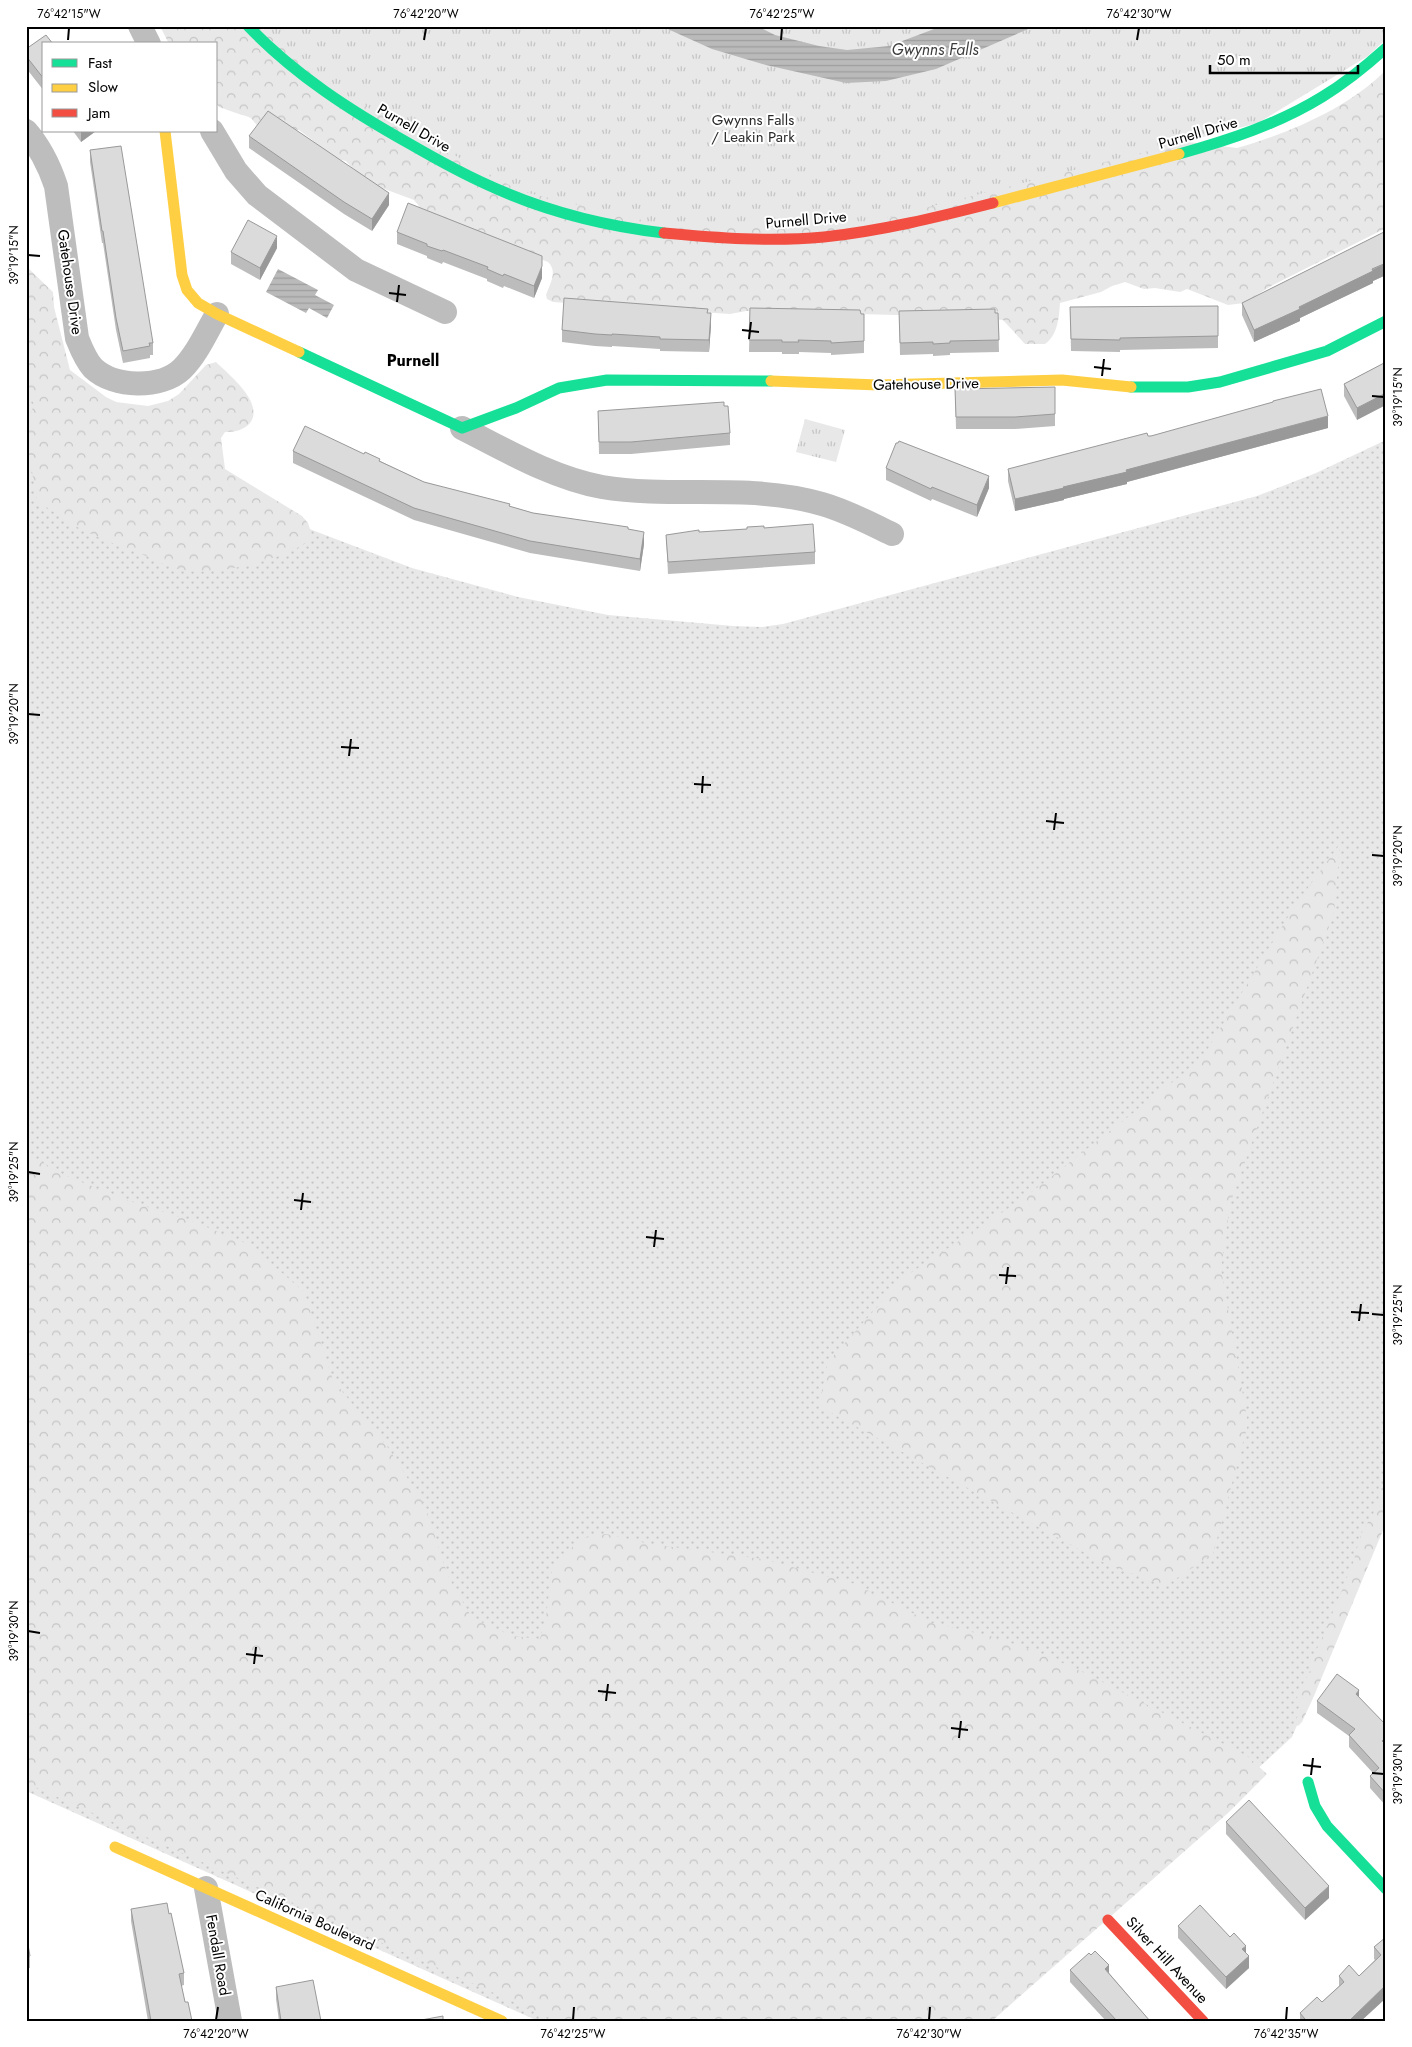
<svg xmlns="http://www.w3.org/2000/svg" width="1412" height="2047" viewBox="0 0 1412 2047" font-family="Jost,sans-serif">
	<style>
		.grass { fill: url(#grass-dots) }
		.forest { fill: url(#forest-crowns) }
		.park { fill: url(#park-tufts) }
		.water { fill: url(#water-rules) }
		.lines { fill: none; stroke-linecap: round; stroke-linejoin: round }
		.street { stroke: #bdbdbd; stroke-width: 24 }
		.fast { stroke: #16e098; stroke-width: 11 }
		.slow { stroke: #ffcf43; stroke-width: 11 }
		.jam { stroke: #f24e42; stroke-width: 11 }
		.wall { fill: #bcbcbc }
		.shaded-wall { fill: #999 }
		.building { fill: #dbdbdb; stroke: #999 }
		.ticks { fill: none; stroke: #000; stroke-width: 2 }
		.labels { text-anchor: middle; stroke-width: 4; stroke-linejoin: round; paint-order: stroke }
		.park-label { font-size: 15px; fill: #2c2c2c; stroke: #fff }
		.street-label { font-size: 15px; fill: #000; stroke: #fff }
		.water-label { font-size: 16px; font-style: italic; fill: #3d3d3d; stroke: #fff }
		.neighbourhood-label { font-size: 16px; font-weight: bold; fill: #000; stroke: #fff }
		.neatline { fill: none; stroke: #000; stroke-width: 2 }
		.ticks-label { font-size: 12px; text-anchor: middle; fill: #000 }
	</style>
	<defs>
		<pattern id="grass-dots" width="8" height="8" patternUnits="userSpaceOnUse" patternTransform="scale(1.25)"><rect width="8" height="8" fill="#e8e8e8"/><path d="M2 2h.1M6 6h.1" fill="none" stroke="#c5c5c5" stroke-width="1.8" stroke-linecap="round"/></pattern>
		<pattern id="forest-crowns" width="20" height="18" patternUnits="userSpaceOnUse" patternTransform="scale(1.25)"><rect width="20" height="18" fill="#e8e8e8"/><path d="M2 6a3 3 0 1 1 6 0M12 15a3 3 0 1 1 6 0" fill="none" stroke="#c5c5c5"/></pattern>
		<pattern id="park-tufts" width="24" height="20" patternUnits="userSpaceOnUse" patternTransform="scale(1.25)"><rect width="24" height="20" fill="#e8e8e8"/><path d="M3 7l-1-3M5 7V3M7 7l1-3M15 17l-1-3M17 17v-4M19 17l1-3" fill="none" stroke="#c5c5c5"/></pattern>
		<pattern id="water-rules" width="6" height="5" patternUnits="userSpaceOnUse" patternTransform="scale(1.25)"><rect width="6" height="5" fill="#bababa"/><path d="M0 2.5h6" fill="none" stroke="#9e9e9e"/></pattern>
	</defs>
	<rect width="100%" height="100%" fill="#fff"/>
	<polygon class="grass" points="26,342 213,478 312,530 412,568 518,597 608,615 733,626 762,627 783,624 1257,496 1316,473 1386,440 1386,1517 1292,1737 985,2021 538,2021 26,1791"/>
	<g class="forest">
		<path d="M160,26H236L1237,148C1289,133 1347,109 1386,70V228L1273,285L1244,303L1228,305L1187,289L1180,292L1155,288L1144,289L1125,282L1112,286L1101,292L1060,303C1059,317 1058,335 1045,344H1025L1003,320L926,313L896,315L746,311L730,314L553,302L547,299L546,295C550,284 558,271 548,262L416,211L419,206L414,200L374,185L354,170L346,161L337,159L299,130L288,129L276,116H272L258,127C250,116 252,118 239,114C232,112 226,109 219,107L216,103V44H169Z"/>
		<path d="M26,266L53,292L54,307L70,370L106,397L116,402L148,406L168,401L179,394L206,365L216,362C229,375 265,403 250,423C243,431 234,432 225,432L221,438L225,469L302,516L308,523L313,538C287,559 210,579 178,569C167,566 156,561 146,556C122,547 98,538 75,526C62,518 50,509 37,501L27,442L29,420L34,404L26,392Z"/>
		<polygon points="1340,844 1334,912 1230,1204 1221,1269 1248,1424 1213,1554 1165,1586 1100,1561 819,1406 828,1362 903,1278 1024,1198 1201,1060 1294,907"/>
		<polygon points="26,1153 66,1176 138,1204 192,1221 250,1245 304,1292 333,1380 389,1449 425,1506 448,1576 472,1618 512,1636 540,1639 546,1616 552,1571 579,1539 606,1534 650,1544 762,1559 855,1584 932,1623 994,1637 1047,1656 1087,1674 1247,1756 1267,1774 1228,1813 992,2021 556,2021 26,1783"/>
		<polygon points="1386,1481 1386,1523 1314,1696 1302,1722 1298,1726 1296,1724 1299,1707 1297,1699 1298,1693 1311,1669 1311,1661 1324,1634 1353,1563 1361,1534 1374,1512 1382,1487"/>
	</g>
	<g class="park">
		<polygon points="260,26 1386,26 1386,39 1368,56 1258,123 846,228 667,226 520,191 330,87"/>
		<polygon points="805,419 845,430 836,462 796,452"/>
	</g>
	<g class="water">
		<polygon points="661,26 757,26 775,35 819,46 847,50 889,46 942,26 1035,26 936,69 886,81 846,83 766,65 712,49"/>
		<polygon points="278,269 318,290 315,295 334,305 327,318 309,308 306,313 266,292"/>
	</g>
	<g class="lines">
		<g class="street">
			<polyline points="140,26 149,44"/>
			<path d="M26,131C41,148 49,165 56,186L77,338C81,348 85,359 93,368C114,388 161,389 182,369C197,354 206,333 217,314"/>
			<polyline points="212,131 236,171 257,195 356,270 445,312"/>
			<path d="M462,428C507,451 553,478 602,487C675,499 751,483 822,504C847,511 869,523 892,534"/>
			<polyline points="206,1888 230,2021"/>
		</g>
		<g class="fast">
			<path d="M248,26C295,75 351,111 410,144C436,159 461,173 488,185C542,210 604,226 664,233"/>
			<path d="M1179,154C1229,140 1278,124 1322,97C1345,83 1366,66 1386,48"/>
			<polyline points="299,352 462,428 516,408 559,388 607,380 771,381"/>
			<polyline points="1131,387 1188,387 1220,382 1327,351 1386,321"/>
			<polyline points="1308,1782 1315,1806 1327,1826 1386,1889"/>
		</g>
		<g class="slow">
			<polyline points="165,131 182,275 187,290 198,303 217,314 299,352"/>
			<polyline points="993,203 1179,154"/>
			<polyline points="771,381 879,385 1062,380 1131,387"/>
			<polyline points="115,1847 502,2021"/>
		</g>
		<g class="jam">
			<path d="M664,233C717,238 771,242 824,237C881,231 938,217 993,203"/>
			<polyline points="1108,1920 1203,2021"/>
		</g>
	</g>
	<g class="wall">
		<polygon points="44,44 44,91 26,68 26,49"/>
		<polygon points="73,131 96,131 81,142"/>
		<polygon points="249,136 389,205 372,231 344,214 249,148"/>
		<polygon points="90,150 153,343 153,355 150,355 150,358 123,363 116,330 103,243 102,243 90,162"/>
		<polygon points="1386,231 1386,275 1373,281 1373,283 1300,318 1300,321 1254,342 1242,315 1242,303"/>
		<polygon points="397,232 542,278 534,298 504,286 503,288 487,281 487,279 443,262 442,264 427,258 427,256 397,244"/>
		<polygon points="277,248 260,280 231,264 231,252"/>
		<polygon points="1218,306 1218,348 1120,350 1120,352 1071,351 1070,307"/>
		<polygon points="750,308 864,314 864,353 831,355 831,353 799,352 799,354 782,354 782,352 749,352"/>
		<polygon points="899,311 998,313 999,352 950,353 950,355 933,356 933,354 900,355"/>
		<polygon points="708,313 711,325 709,352 660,351 660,349 612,346 612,347 595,346 562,342 562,330"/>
		<polygon points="1386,362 1357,420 1344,396 1344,384"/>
		<polygon points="1055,387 1055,426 1015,429 956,429 955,389"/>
		<polygon points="724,406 730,433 730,445 631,454 599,454 598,411"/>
		<polygon points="1328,428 1127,482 1127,484 1064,499 1064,500 1015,511 1008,481 1008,469 1148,436"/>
		<polygon points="293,451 380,461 424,482 533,513 628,529 644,544 640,571 530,553 414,520 293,463"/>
		<polygon points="886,468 989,488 977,517 932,499 931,501 886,480"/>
		<polygon points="764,528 815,552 815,564 668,574 666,535"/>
		<polygon points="1359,1698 1386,1725 1386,1806 1370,1788 1370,1776 1373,1773 1349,1747 1349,1736 1317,1713 1317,1701"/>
		<polygon points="1226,1822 1329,1898 1305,1920 1226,1834"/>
		<polygon points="131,1909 169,1914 184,1973 184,1985 181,1986 185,2002 192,2021 148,2021 131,1921"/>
		<polygon points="1178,1926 1230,1937 1246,1953 1249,1968 1226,1989 1178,1938"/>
		<polygon points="26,1933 30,1956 30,1968 26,1969"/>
		<polygon points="1386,1937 1386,1998 1361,2021 1300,2021 1300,2013 1322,2002 1339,1986 1339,1976 1359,1976 1375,1960 1374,1959 1374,1947"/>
		<polygon points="1070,1970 1109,1973 1150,2021 1106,2021 1070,1982"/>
		<polygon points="276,1987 321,2021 279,2021 276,1999"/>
	</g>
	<g class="shaded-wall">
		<polygon points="81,131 96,131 81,142"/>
		<polygon points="389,193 389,205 372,231 372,219"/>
		<polygon points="277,236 277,248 260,280 260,268"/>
		<polygon points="1386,263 1386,275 1373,281 1373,283 1300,318 1300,321 1254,342 1254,330"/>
		<polygon points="542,266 542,278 534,298 534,286"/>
		<polygon points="711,313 711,325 709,352 709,340"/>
		<polygon points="1386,393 1386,405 1357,420 1357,408"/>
		<polygon points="1328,416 1328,428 1127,482 1127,484 1064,499 1064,500 1015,511 1015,499"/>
		<polygon points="989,476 989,488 977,517 977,505"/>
		<polygon points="644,532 644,544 640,571 640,559"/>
		<polygon points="1359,1690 1359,1702 1356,1694"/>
		<polygon points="1386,1737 1386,1749 1382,1741"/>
		<polygon points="1329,1886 1329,1898 1305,1920 1305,1908"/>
		<polygon points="1246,1946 1246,1958 1242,1949"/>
		<polygon points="1249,1956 1249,1968 1226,1989 1226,1977"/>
		<polygon points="1109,1965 1109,1977 1105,1969"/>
		<polygon points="1386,1985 1386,1998 1361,2021 1350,2021 1350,2020"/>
	</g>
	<g class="building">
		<polygon points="46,35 53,44 44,44 44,79 26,56 26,49"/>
		<polygon points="268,111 389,193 372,219 344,202 249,136"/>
		<polygon points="121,146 153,343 149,343 150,346 123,351 116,318 103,231 102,231 90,150"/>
		<polygon points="408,203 542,256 542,266 534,286 504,274 503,276 487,269 488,267 443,250 442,251 427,246 427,244 397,232"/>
		<polygon points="248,220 277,236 260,268 231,252"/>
		<polygon points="1386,231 1386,263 1372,269 1373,271 1299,307 1300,309 1254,330 1242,303"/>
		<polygon points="564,298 708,309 707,313 711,313 709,340 660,339 660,337 612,334 612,335 595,334 562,330"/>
		<polygon points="1218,306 1218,336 1120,338 1120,340 1071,339 1070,307"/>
		<polygon points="750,308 860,310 861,314 864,314 864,341 831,343 831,341 798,340 799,342 782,342 782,340 749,340"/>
		<polygon points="995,309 995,313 998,313 999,340 950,341 950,343 933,344 933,342 900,343 899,311"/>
		<polygon points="1386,362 1386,393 1357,408 1344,384"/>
		<polygon points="1055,387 1055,414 1015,417 956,417 955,389"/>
		<polygon points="1321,389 1328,416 1126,470 1127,472 1063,487 1064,488 1015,499 1008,469 1147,433 1148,436 1151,436 1273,402 1273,401"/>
		<polygon points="724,402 724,406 728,406 730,433 631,442 599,442 598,411"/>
		<polygon points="305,426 364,454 365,452 380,459 379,461 424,482 510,504 509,506 533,513 628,527 628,529 644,532 640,559 530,541 414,508 293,451"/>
		<polygon points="899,441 989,476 977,505 932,487 931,489 886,468 896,443 898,443"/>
		<polygon points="813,524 815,552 668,562 666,535 699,530 699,532 747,529 747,527 764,526 764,528"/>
		<polygon points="1337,1674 1359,1690 1356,1694 1386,1725 1386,1737 1382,1741 1386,1745 1386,1794 1370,1776 1379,1768 1349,1735 1355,1729 1317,1701"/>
		<polygon points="1249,1800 1329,1886 1305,1908 1226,1822"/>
		<polygon points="167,1903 169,1914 171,1913 184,1973 179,1974 185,2002 188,2002 192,2021 151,2021 131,1909"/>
		<polygon points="1200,1905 1230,1937 1234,1933 1246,1946 1242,1949 1249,1956 1226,1977 1178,1926"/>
		<polygon points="26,1933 30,1956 26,1956"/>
		<polygon points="1386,1937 1386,1985 1350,2020 1351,2021 1303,2021 1305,2019 1300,2013 1317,1997 1322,2002 1344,1982 1339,1976 1349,1965 1359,1976 1381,1955 1374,1947"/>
		<polygon points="1095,1951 1109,1965 1105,1969 1150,2021 1117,2021 1070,1970 1089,1953 1091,1955"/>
		<polygon points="313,1980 321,2021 281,2021 276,1987"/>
		<polygon points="443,2016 443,2021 416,2021"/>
	</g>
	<path class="ticks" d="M68,40L69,28M424,40L426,28M781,40L782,28M1137,40L1139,28M28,255L40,256M389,293L406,295M397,302L399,285M742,330L759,332M749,339L751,322M1094,367L1111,369M1102,376L1104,359M1372,396L1384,397M28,714L40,715M341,747L359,748M349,756L351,739M694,784L711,785M702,793L703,776M1046,821L1064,823M1054,830L1056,813M1372,855L1384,856M28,1172L40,1174M294,1200L311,1202M301,1210L303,1193M646,1237L664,1239M654,1247L656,1230M999,1275L1016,1276M1006,1284L1008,1267M1351,1312L1369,1313M1372,1314L1384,1315M1359,1321L1361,1304M28,1631L40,1633M246,1654L263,1656M254,1664L256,1647M598,1691L616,1693M606,1701L608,1684M951,1728L968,1730M959,1738L961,1721M1303,1765L1321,1767M1372,1773L1384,1774M1311,1775L1313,1758M216,2020L218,2007M573,2020L574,2007M929,2020L930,2007M1286,2020L1287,2007"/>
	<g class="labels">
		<g class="park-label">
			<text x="753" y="125">Gwynns Falls<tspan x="753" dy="17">/ Leakin Park</tspan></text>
		</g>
		<g class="street-label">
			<text transform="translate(414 128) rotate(30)" y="5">Purnell Drive</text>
			<text transform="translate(1198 133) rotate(-16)" y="5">Purnell Drive</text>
			<text transform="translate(806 220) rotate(-5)" y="5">Purnell Drive</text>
			<text transform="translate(70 282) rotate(82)" y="5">Gatehouse Drive</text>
			<text transform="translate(926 384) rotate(-1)" y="5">Gatehouse Drive</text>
			<text transform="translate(315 1920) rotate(24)" y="5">California Boulevard</text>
			<text transform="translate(218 1955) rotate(80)" y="5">Fendall Road</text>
			<text transform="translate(1167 1960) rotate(47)" y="5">Silver Hill Avenue</text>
		</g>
		<g class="water-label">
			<text x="935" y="55">Gwynns Falls</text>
		</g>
		<g class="neighbourhood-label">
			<text x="413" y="366">Purnell</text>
		</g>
	</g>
	<rect width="1412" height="2047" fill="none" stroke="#ffffff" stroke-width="55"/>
	<rect x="42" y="42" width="175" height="90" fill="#ffffff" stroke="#999999"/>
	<rect x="52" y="59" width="25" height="8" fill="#16e098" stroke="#999999"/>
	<text x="88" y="68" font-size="15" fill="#000000">Fast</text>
	<rect x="52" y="84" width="25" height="8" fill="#ffcf43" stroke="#999999"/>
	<text x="88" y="92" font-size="15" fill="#000000">Slow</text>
	<rect x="52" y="109" width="25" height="8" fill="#f24e42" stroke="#999999"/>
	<text x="88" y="118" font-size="15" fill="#000000">Jam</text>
	<path d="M1210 65v8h148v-8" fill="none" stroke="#000000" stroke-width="2.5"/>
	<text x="1217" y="65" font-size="15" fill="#000000" stroke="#ffffff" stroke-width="4" paint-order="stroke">50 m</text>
	<rect x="28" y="28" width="1356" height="1992" class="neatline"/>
	<g class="ticks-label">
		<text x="69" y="18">76°42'15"W</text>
		<text x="426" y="18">76°42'20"W</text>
		<text x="782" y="18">76°42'25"W</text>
		<text x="1139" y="18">76°42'30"W</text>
		<text transform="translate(14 255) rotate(-90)" y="4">39°19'15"N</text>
		<text transform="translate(1398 397) rotate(-90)" y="4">39°19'15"N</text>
		<text transform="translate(14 714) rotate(-90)" y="4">39°19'20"N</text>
		<text transform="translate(1398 856) rotate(-90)" y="4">39°19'20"N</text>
		<text transform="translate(14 1172) rotate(-90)" y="4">39°19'25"N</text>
		<text transform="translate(1398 1315) rotate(-90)" y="4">39°19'25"N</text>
		<text transform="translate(14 1631) rotate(-90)" y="4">39°19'30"N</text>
		<text transform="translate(1398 1774) rotate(-90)" y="4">39°19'30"N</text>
		<text x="216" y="2038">76°42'20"W</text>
		<text x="573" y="2038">76°42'25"W</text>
		<text x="929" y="2038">76°42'30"W</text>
		<text x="1286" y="2038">76°42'35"W</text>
	</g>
</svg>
